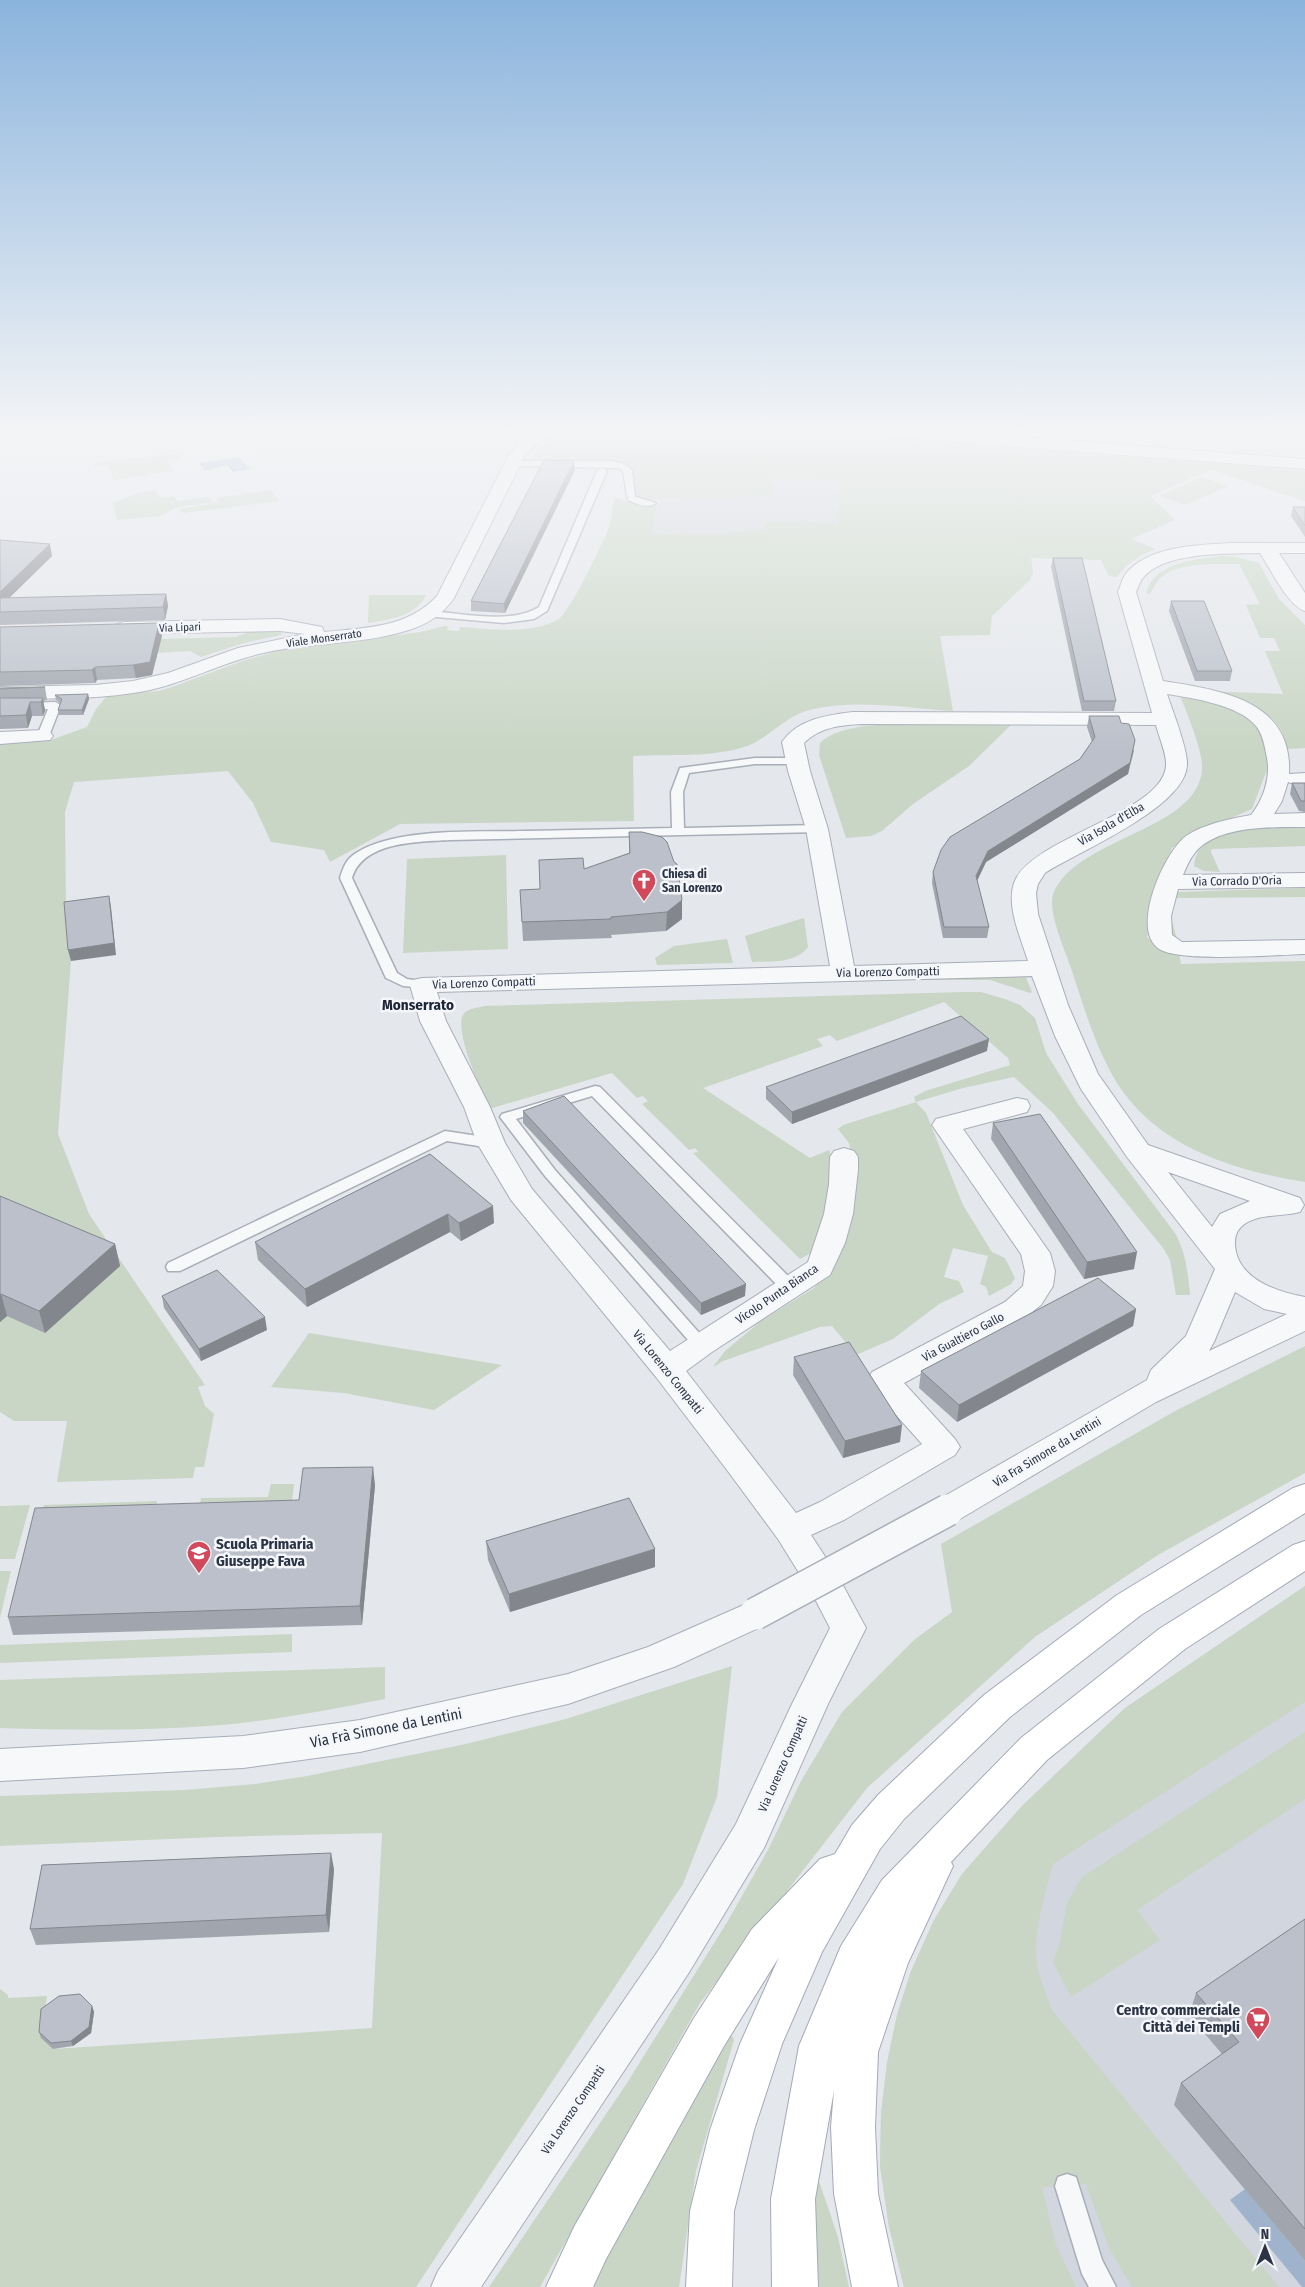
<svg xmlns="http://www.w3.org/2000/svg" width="1305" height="2287" viewBox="0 0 1305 2287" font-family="'Fira Sans Condensed',sans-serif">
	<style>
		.built { fill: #d2d6de }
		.green { fill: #c9d6c5 }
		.water { fill: #9fb4cc }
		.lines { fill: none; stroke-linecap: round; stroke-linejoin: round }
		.service-casing { stroke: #a9aeb7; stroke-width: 3 }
		.minor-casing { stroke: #a9aeb7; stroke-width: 2 }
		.primary-casing { stroke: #a3abb8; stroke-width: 2 }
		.service { fill: #f7f8fa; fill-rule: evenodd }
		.minor { fill: #f7f8fa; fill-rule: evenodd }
		.primary { fill: #fff; fill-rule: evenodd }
		.minor-bridge-casing { stroke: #a9aeb7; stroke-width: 34; stroke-linecap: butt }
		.minor-bridge { stroke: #f7f8fa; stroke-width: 31 }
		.wall { fill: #a1a5ae }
		.shaded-wall { fill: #83868d }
		.building { fill: #bbc0ca; stroke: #83868d }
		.labels { text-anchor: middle; stroke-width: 5; stroke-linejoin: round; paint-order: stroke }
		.far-street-label { font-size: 11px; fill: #2b3445; stroke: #f4f6f9 }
		.street-label { font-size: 12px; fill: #2b3445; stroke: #f4f6f9 }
		.poi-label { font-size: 12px; font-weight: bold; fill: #2b3445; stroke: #f4f6f9; text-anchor: start }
		.quarter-label { font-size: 15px; font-weight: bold; fill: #1d2536; stroke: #f4f6f9 }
		.near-poi-label { font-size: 15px; font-weight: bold; fill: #2b3445; stroke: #f4f6f9; text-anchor: start }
		.near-street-label { font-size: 15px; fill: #2b3445; stroke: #f4f6f9 }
	</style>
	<rect width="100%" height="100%" fill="#e4e7ec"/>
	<g class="built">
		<polygon points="772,478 840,481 838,525 768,521 762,530 703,535 651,533 659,500 770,496"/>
		<polygon points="1305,1586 1305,2287 904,2287 889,2227 880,2166 881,2113 887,2063 897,2015 911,1971 934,1920 962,1874 1022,1806 1125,1708"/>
	</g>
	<g class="green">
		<path d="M571,432H798L1280,468L1305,471V501L1211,470L1150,496L1175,520L1131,539L1156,549C1141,554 1127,563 1117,577L1109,576L1101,560L1031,558L1033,572L1030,580L992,616L990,635L940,636L953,711C907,708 859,699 813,709C785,715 771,737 747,746C714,758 668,754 633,756L634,821L400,824L330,862L324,850L271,842L253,803L228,771L74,782L65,812L66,913L71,961L58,1134L89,1214L205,1385L198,1387L205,1406L214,1414L204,1467H195L193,1478L57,1482L67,1421H14L0,1412V744L48,741L87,727L96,709L107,696L158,691L172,687L245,660L274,652L420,632L445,626H448L447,630L459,631L460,627C492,629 531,635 559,619C569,613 606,538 610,524C612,515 612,506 615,498L634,503L657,504L652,533L703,535L762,530L768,521L838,524L840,481L773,478L771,496L649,500L636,497L634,494L628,465C608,457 561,462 539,462L533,457C540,445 557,436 571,432Z"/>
		<polygon points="166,455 181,455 179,460 168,461 174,471 118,480 114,480 107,465 94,467 94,463"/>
		<polygon points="1202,477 1228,486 1186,505 1159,496"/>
		<polygon points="155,490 160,498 174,496 178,501 209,497 213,502 175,508 161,516 117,520 113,503 138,493"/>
		<polygon points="271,490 279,501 184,513 179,509 219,502 217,498"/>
		<path d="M1221,556L1236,557L1259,563L1279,599L1305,625V748L1287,749C1285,742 1283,733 1279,727C1263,703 1224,699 1199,691L1283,694L1265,651H1280L1274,638H1260L1246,605L1260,604L1239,564C1217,564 1178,562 1161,577C1157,581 1153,589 1150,594L1146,593C1154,562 1195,560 1221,556Z"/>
		<path d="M369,595H426C417,616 388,620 368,623Z"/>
		<polygon points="251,631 282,633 281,635 244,643 201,657 190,651 100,656 0,643 236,637"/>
		<path d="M1179,693L1232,708L1258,725L1264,737L1268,767L1252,809L1189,836L1172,848L1147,937L1167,953L1179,954L1181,964L1305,961V1182C1226,1169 1146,1143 1108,1067C1092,1036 1082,1001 1071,968C1065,950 1046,909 1054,892C1078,837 1199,830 1202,769C1203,749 1186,712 1179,693Z"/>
		<path d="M921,723H1013L969,766L913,804L882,831L871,836L846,838L819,755L820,743C841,722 893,725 921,723Z"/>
		<path d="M1305,826V846L1212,849L1211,852L1220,872L1204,871L1194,866C1196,823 1274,827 1305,826Z"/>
		<polygon points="506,855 508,949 403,953 407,859"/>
		<polygon points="1305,888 1305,897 1176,898 1169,910 1177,939 1171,937 1167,901 1176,892"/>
		<path d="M804,918L808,947C795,964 771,961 752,962L745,936Z"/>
		<polygon points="727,939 733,963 657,965 655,958 674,946"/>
		<polygon points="1025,975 1032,992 1030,993 990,980 915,980 910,978"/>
		<path d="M963,992H981L1005,999L1020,1005L1035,1018L1046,1053L1078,1104L1175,1233C1186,1253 1188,1273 1190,1295H1176L1170,1260L1163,1248L1053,1113L1014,1077L963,1088L916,1102L926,1113L963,1205L992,1252L1005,1258L1015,1278L1011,1284L989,1296L986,1287L980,1284L988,1256L953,1248L944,1277L959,1281L964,1292L939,1304L893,1339L856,1355L832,1326L820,1327L723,1361L713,1367L725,1351L761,1321L814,1288L827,1272L853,1164L849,1143L838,1129L843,1125L916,1102L914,1097L925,1091L1010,1065L1008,1058L944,1002L837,1041L830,1035L817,1039L823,1046L703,1088L810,1158L829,1150L836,1168L833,1189L813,1252L800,1259L693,1153L698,1152L695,1148L689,1150L642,1104L648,1101L643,1096L637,1098L612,1073L489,1109C482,1091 454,1033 463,1015C467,1008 477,1008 484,1006Z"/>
		<polygon points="309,1333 502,1365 434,1410 344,1393 271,1387"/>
		<polygon points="1305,1346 1305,1473 1158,1555 1035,1637 867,1788 700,2003 540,2287 489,2287 627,2083 729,1919 768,1850 801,1781 842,1712 914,1640 952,1612 941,1544 1177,1410"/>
		<polygon points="271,1484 294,1484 290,1518 197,1521 201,1498 268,1497"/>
		<polygon points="157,1501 154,1522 42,1510 44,1505"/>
		<polygon points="30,1505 15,1559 0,1559 0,1506"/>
		<polygon points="0,1571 11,1571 0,1618"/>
		<path d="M1305,1586V1702L1053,1864C1045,1894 1031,1939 1038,1970C1042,1984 1047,1997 1052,2010L1279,2287H1132L1109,2248L1086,2184L1042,2187L1056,2245L1076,2287H904L889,2227L880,2166L881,2113L887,2063L897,2015L911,1971L934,1920L962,1874L1022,1806L1125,1708Z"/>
		<polygon points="292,1634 292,1652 0,1663 0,1645"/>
		<polygon points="732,1666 717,1797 683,1884 416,2287 0,2287 0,1989 8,1995 8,1998 47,1996 44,2015 53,2049 372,2028 382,1833 218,1837 0,1846 0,1796 185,1790 255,1784 307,1776 466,1744 566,1719"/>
		<path d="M385,1667V1699C327,1710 268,1722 208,1726C139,1731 69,1730 0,1728V1680Z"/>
		<polygon points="1305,1732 1305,1799 1137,1910 1160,1940 1071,1997 1053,1962 1060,1942 1067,1903 1082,1877"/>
		<polygon points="732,2036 734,2040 696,2171 679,2287 592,2287 609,2247 726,2040"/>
		<polygon points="819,2181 838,2237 849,2287 817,2287 815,2186"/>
	</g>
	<g class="water">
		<polygon points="239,457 250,469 233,472 227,465 205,471 199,463"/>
		<polygon points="1245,2189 1305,2261 1305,2287 1302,2287 1230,2200"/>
	</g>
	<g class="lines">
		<defs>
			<g id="service">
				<path d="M513,461H611L624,464L632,470L635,497L656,503C648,509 636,504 628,500L623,471L618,468L510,466V462Z"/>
				<path d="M602,468L607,471L547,611L534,619L504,623L425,616L424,614L429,611C462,613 510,625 539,607L597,471Z"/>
				<polygon points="55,702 61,705 49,736 43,739 37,736 48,709 0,710 0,704"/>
				<path d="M755,758H797L803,761L797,764H755L689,773L683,792L684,828L817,825L821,826L823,829L821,832L450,840C418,842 363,841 352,878L397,973L407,979L427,982L429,985L427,988L403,986L386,978L340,878C343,868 346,859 356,853C396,827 480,832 527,831C575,830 624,829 672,828L671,792L680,768Z"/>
				<polygon points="595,1086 600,1087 796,1284 798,1288 796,1292 790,1294 784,1292 592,1096 516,1119 555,1170 709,1344 707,1348 701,1350 695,1348 545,1176 500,1117 502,1114"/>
				<polygon points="445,1131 491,1138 496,1140 498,1143 496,1146 491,1148 447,1141 180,1271 168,1271 166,1267 168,1263"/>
				<polygon points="1067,2174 1076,2177 1102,2260 1116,2287 1089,2287 1082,2274 1055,2186 1058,2177"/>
			</g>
			<g id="minor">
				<path d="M536,432H556L534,446L524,457L454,598C443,614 428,624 409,630C362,645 311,642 263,653C218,663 179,687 133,693C89,700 44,698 0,699V687L95,685L133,681L168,673L238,648L305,634L280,631L124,634L117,632L114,628L117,624L124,622L280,619L322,627L324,632C364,628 408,628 437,596L509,455L522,440Z"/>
				<polygon points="883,432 957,432 1305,459 1305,469 891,437 885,435"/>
				<path d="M1233,543H1305V553H1279L1305,593V611C1288,606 1270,568 1260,553C1230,554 1164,551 1143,578C1140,581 1138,588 1136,592L1163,681C1220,690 1293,700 1289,774L1305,773V785H1297L1288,782L1282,801L1274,814L1305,813V827C1273,827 1215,825 1194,854C1189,860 1186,868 1183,875L1305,873V887L1178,889L1171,916L1172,935L1182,942L1305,940V954C1274,955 1184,962 1161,950C1128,933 1164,852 1186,836C1204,824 1229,819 1251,815C1263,800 1271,778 1267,758C1265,748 1263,734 1256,726C1239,705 1193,698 1167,694C1172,709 1188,750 1187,764C1187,807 1079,851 1045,873L1038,884L1036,893L1038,914L1068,1005L1098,1074L1148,1145L1300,1198L1304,1205L1300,1212C1282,1217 1255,1213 1241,1227C1235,1233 1235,1239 1235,1245C1237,1279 1277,1292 1305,1297V1331L1156,1402L960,1519L948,1523L936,1519L931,1510L936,1501L1147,1380L1151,1370L1186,1336L1215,1269L1127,1157L1081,1089L1055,1036L1032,976L437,992L446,1021L490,1107L505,1143L532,1189L670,1351L808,1262L824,1214L829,1184L830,1157L834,1151L844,1148L854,1151L858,1157V1170L853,1214L845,1243L830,1275L712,1352L686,1371L796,1513L820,1502L922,1444L872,1388L867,1380L872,1372L1005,1302L1023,1286L1025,1271L1021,1254L932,1125L936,1119L1017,1098L1027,1100L1030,1106L1027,1112L963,1129L1050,1253L1055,1271L1053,1286L1041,1305L1027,1316L904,1383L955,1439L960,1447L955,1455L844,1520L811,1535L839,1578L866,1628L828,1704L764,1848L688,1974L481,2287H431L438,2271L660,1948L736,1824L792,1704L830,1628L814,1597L778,1539L727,1470L656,1377L511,1200L477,1143L464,1107L420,1021L410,985L413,980L422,978L830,966L806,829L788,771L782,742C798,719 827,715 853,712L1152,713L1118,592C1121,585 1123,576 1128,571C1153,545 1200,545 1233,543ZM862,724L1156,725C1159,737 1165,750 1166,762C1170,812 1030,837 1014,883C1006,907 1021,938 1028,961L854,966L828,829L810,771L804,743C820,727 841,725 862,724ZM1168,1172L1250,1201L1220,1214L1212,1227ZM1235,1292L1264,1309L1287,1314L1209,1351L1214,1342Z"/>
				<polygon points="43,730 50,732 53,736 50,740 0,744 0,732"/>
				<polygon points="755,1600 767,1604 773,1614 767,1624 674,1667 568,1704 360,1752 243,1768 0,1781 0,1749 243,1736 360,1720 568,1674 648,1647"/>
			</g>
			<g id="primary">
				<polygon points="1305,1484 1305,1513 1141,1615 1010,1717 904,1819 880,1849 822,1952 782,2044 754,2130 734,2211 732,2287 686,2287 690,2211 710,2130 740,2044 779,1957 724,2046 606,2259 593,2287 546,2287 574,2227 694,2018 752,1929 820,1859 835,1854 852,1825 878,1795 984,1695 1117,1595 1293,1488"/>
				<polygon points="1305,1541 1305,1571 1185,1649 1047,1760 951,1862 953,1866 908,1963 878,2052 875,2127 878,2194 898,2287 852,2287 834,2194 831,2127 834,2090 815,2199 818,2287 772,2287 771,2199 799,2046 841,1946 882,1880 1021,1738 1159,1629 1293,1545"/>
			</g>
		</defs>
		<use href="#service" class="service-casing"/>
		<use href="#minor" class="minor-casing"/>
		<use href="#primary" class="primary-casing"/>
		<use href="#service" class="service"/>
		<use href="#minor" class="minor"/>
		<use href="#primary" class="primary"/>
		<defs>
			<polyline id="minor-bridge" points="755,1614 948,1510"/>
		</defs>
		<use href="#minor-bridge" class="minor-bridge-casing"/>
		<use href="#minor-bridge" class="minor-bridge"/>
	</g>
	<g class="wall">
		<polygon points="575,470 505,613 471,611 471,601"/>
		<polygon points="1293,507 1305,507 1305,537 1291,516"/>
		<polygon points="0,540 52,556 9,598 166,594 168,606 165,620 0,625"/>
		<polygon points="1053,558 1116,701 1114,711 1082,711 1051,567"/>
		<polygon points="1171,601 1232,671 1230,681 1195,681 1169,611"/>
		<polygon points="0,627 162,636 152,675 136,678 97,680 95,683 0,686"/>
		<polygon points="45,687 47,700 43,701 45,711 43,716 32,716 28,728 0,729 0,688"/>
		<polygon points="88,694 89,699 83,715 59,715 58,710 60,703 56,700 55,695"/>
		<polygon points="1089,716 1121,723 1134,751 1128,774 986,862 977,881 989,927 987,938 943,938 932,883 933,872 1080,759 1092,742 1087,727"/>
		<polygon points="1292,783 1305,783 1305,812 1299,811 1290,794"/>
		<polygon points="629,832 682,919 666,931 611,935 612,938 523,941 520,890 540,889 584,869 629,853"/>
		<polygon points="987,1051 792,1124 766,1099 766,1087"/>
		<polygon points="523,1111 745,1296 701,1315 523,1123"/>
		<polygon points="993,1123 1134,1269 1084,1279 991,1139"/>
		<polygon points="430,1154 494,1223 461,1241 450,1232 307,1307 258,1260 255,1242"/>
		<polygon points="0,1196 115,1244 120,1266 45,1333 7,1316 0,1322"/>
		<polygon points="162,1296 267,1330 201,1361 164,1308"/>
		<polygon points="1136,1309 1133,1326 957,1422 919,1388 921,1371"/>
		<polygon points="794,1357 900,1442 843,1458 793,1375"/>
		<polygon points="375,1485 362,1625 13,1635 8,1617 299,1500"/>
		<polygon points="486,1541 655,1567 510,1612 488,1560"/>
		<polygon points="334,1869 329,1932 36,1945 30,1929"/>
		<polygon points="1305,1919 1305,2261 1174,2105 1181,2083 1222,2054 1189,2015 1196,1993"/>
		<polygon points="92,2006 94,2012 91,2033 73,2046 53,2049 41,2038 39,2032"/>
	</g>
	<g class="shaded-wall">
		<polygon points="574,461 575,470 505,613 504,604"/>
		<polygon points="50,544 52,556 0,607 0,592"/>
		<polygon points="166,594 168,606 165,620 163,607"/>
		<polygon points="159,623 162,636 152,675 136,678 133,665"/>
		<polygon points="95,667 97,680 95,683 92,670"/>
		<polygon points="88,694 89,699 83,715 82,710"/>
		<polygon points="43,698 45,711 43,716 41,702"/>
		<polygon points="30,702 32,716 28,728 26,715"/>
		<polygon points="1135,740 1128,774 986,862 974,887 976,876 988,851"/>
		<polygon points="109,896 111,907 116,955 71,961 68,950"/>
		<polygon points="682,900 682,919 666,931 667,912"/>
		<polygon points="989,1039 987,1051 792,1124 792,1112"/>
		<polygon points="493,1206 494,1223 461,1241 459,1223"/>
		<polygon points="448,1214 450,1232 307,1307 305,1289"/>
		<polygon points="115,1244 120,1266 45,1333 39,1311"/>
		<polygon points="1137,1252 1134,1269 1084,1279 1087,1262"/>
		<polygon points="746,1284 745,1296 701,1315 701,1303"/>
		<polygon points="1,1294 7,1316 0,1322 0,1295"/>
		<polygon points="1136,1309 1133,1326 957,1422 959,1405"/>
		<polygon points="265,1317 267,1330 201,1361 199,1349"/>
		<polygon points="902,1425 900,1442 843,1458 845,1441"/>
		<polygon points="373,1467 375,1485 362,1625 360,1606"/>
		<polygon points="655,1549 655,1567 510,1612 509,1594"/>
		<polygon points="331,1853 334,1869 329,1932 326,1915"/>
		<polygon points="92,2006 94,2012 91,2033 73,2046 71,2041"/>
	</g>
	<g class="building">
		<polygon points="544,460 574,461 504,604 471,601"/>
		<polygon points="1293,507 1305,507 1305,526"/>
		<polygon points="0,540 50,544 0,592"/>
		<polygon points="1053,558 1082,558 1116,701 1084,701"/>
		<polygon points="166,594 163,607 0,612 0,598"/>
		<polygon points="1171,601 1204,601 1232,671 1197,671"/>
		<polygon points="159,623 150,662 133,665 95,667 92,670 0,672 0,627"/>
		<polygon points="45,687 0,689 0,688"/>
		<polygon points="88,694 82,710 58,710 62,699 55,695"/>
		<polygon points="0,698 43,698 41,702 30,702 26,715 0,716"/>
		<polygon points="1089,716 1119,716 1121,723 1129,724 1135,740 1130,763 988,851 976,876 989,927 944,927 933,872 941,850 950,837 1080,759 1095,737"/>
		<polygon points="1292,783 1305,783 1305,801 1301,801"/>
		<polygon points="629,832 642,832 662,837 667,842 674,862 677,864 682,900 667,912 611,917 611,919 522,922 520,890 540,889 539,860 583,858 584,869 630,853"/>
		<polygon points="109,896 114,943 68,950 64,902"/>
		<polygon points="961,1016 989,1039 792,1112 766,1087"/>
		<polygon points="564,1096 746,1284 701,1303 523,1111"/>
		<polygon points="1040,1114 1137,1252 1087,1262 993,1123"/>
		<polygon points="430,1154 493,1206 459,1223 448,1214 305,1289 255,1242"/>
		<polygon points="0,1196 115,1244 39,1311 1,1294 0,1295"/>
		<polygon points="217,1270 265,1317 199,1349 162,1296"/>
		<polygon points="1098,1278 1136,1309 959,1405 921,1371"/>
		<polygon points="849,1342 902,1425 845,1441 794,1357"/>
		<polygon points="373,1467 360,1606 8,1617 35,1508 299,1500 303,1468"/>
		<polygon points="629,1498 655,1549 509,1594 486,1541"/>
		<polygon points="331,1853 326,1915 30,1929 42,1865"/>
		<polygon points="1305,1919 1305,2229 1181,2083 1239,2042 1196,1993"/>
		<polygon points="80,1994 92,2006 89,2027 71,2041 51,2043 39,2032 41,2009 59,1996"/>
	</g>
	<linearGradient id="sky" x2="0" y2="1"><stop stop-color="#8bb4dd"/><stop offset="0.57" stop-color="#f3f4f6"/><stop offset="1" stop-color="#f3f4f6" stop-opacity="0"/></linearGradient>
	<rect width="1305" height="752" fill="url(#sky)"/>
	<defs>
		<symbol id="church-pin" viewBox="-11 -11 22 30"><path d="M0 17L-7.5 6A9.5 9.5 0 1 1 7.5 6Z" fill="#d1495b" stroke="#f4f6f9"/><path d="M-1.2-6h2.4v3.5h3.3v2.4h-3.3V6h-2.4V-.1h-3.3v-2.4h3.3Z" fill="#fff"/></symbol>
		<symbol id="school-pin" viewBox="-11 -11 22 30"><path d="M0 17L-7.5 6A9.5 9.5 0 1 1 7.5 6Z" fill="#d1495b" stroke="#f4f6f9"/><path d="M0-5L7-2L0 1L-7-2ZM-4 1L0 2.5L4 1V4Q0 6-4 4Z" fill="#fff"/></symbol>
		<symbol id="supermarket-pin" viewBox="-11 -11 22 30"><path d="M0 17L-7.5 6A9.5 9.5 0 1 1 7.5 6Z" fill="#d1495b" stroke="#f4f6f9"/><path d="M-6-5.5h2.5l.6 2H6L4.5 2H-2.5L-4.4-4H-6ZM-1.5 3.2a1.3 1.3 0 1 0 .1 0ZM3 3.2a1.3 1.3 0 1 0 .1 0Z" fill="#fff"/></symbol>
	</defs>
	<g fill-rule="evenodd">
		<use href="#church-pin" x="630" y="867" width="28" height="38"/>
		<use href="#school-pin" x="185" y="1539" width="28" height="38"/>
		<use href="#supermarket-pin" x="1244" y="2005" width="28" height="38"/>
	</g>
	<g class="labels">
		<g class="far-street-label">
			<text transform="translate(180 627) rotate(-2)" y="4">Via Lipari</text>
			<text transform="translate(324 638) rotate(-8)" y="4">Viale Monserrato</text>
		</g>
		<g class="street-label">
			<text transform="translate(1111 824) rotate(-30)" y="4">Via Isola d'Elba</text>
			<text transform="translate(1237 881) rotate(-1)" y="4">Via Corrado D'Oria</text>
			<text transform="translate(888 972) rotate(-1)" y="4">Via Lorenzo Compatti</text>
			<text transform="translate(484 983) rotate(-2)" y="4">Via Lorenzo Compatti</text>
			<text transform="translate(777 1294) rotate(-34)" y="4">Vicolo Punta Bianca</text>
			<text transform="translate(963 1337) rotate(-28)" y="4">Via Gualtiero Gallo</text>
			<text transform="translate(668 1372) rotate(51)" y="4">Via Lorenzo Compatti</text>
			<text transform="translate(1047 1452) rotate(-31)" y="4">Via Fra Simone da Lentini</text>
			<text transform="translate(783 1764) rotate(-66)" y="4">Via Lorenzo Compatti</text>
			<text transform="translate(573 2110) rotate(-56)" y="4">Via Lorenzo Compatti</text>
		</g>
		<g class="poi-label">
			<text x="662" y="878">Chiesa di<tspan x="662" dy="14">San Lorenzo</tspan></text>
		</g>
		<g class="quarter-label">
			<text x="418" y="1010">Monserrato</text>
		</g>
		<g class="near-poi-label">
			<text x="216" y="1549">Scuola Primaria<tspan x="216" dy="17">Giuseppe Fava</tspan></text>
			<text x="1240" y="2015" text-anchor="end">Centro commerciale<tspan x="1240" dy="17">Città dei Templi</tspan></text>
		</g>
		<g class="near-street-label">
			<text transform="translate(386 1728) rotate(-11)" y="5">Via Frà Simone da Lentini</text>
		</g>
	</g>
	<g transform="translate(1265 2247)" stroke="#f4f6f9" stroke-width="4" paint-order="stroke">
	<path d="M0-4L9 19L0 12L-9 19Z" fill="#2b3445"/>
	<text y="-8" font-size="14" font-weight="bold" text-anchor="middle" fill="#2b3445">N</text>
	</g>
</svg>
